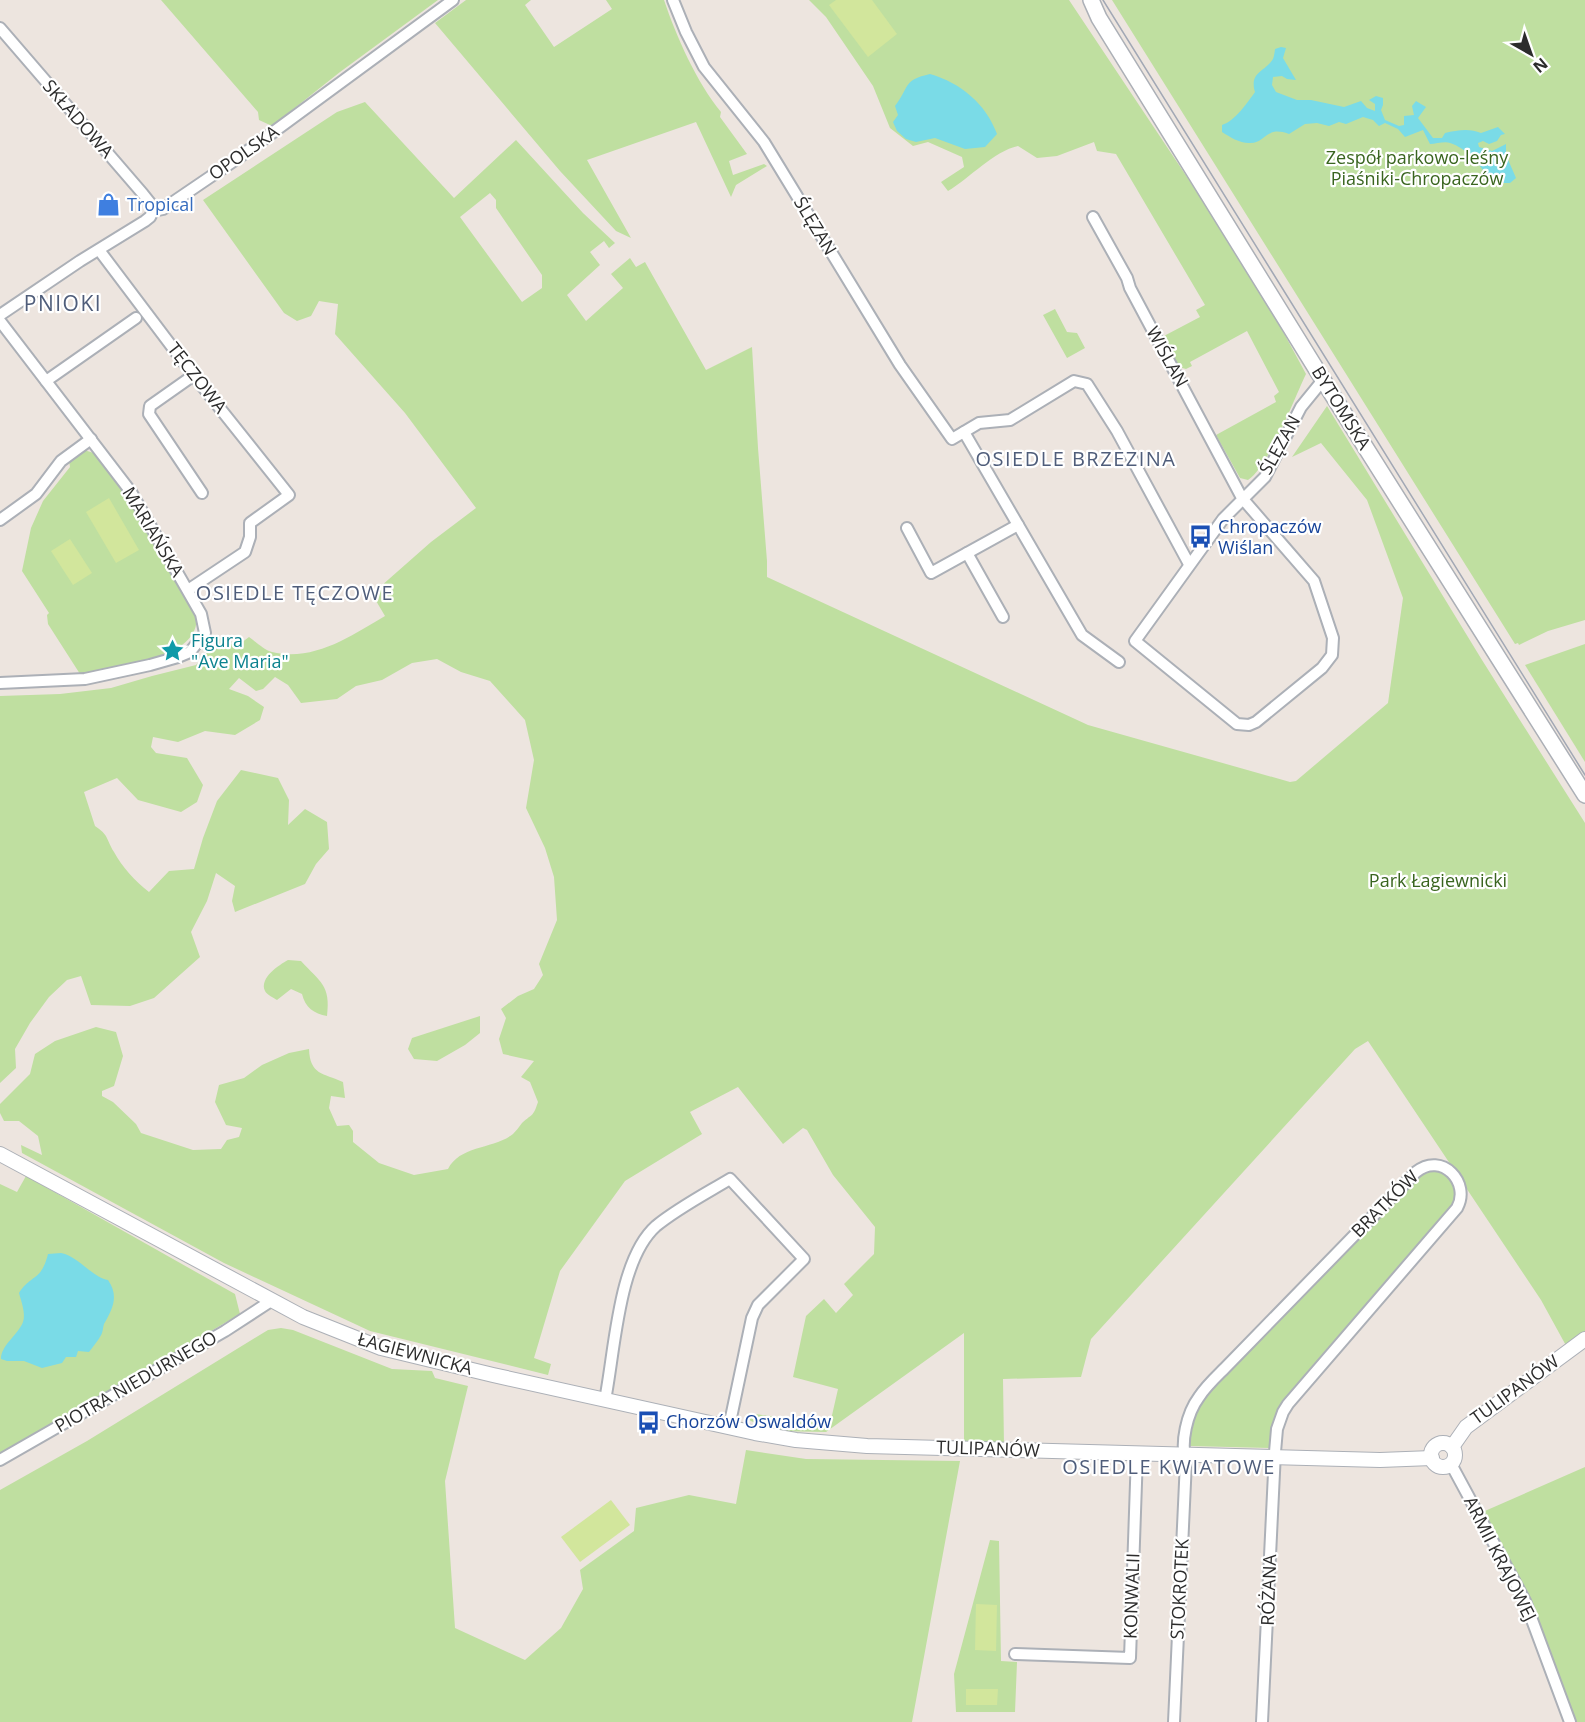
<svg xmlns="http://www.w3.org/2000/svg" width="1585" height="1722" viewBox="0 0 1585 1722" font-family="'Open Sans',sans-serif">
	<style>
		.green { fill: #bfdfa0; fill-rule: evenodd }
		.pitch { fill: #d2e69c }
		.water { fill: #7adbe7 }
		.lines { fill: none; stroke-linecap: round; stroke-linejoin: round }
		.minor-casing { stroke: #acb0b7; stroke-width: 14 }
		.tertiary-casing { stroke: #acb0b7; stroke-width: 16 }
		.secondary-casing { stroke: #acb0b7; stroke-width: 18 }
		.minor { stroke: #fff; stroke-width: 10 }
		.tertiary { stroke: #fff; stroke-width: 14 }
		.secondary { stroke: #fff; stroke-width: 15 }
		.tram { stroke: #a2a8b5; stroke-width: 1.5 }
		.labels { text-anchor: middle; stroke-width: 4.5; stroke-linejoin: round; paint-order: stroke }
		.street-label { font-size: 18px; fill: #2c2c2c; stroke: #fff }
		.park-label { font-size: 18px; fill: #39651f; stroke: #fff }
		.shop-label { font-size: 18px; fill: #366cbe; stroke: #fff; text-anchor: start }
		.transit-label { font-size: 18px; fill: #164399; stroke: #fff; text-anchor: start }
		.culture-label { font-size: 18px; fill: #0d838f; stroke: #fff; text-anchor: start }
		.neighbourhood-label { font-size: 20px; letter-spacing: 1.5px; fill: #4f5d7a; stroke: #fff }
		.quarter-label { font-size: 21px; letter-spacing: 1.5px; fill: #4f5d7a; stroke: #fff }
	</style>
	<rect width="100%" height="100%" fill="#ede5df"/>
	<g class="green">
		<polygon points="161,0 438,0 340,72 272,126 259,120 258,112"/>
		<path d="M466,0H531L525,5L554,47L612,9L606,0H664C676,36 697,83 721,112L720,117L747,154L729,161L733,175L764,164L767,166L736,185L731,197L696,122L587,160L631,238L616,231L560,171L435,23Z"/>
		<path d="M809,0H1069L1253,276L1306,374C1294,399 1269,466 1248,480L1240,478L1216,435L1276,402L1274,396L1279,392L1247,331L1190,362L1192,366L1186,369L1179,367L1162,337L1200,317L1196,310L1205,305L1116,154L1097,151L1094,142L1057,156L1037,158L1018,146C994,151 970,178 948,191L941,182L964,167L962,157L928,142L913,146L890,128L873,86L826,17Z"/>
		<polygon points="1112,0 1585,0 1585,620 1548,631 1519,645 1518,643 1515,644"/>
		<path d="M365,102L454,198L516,140L583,213L615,243L609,248L604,241L590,252L600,265L567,295L586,321L623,288L611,274L630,258L636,267L645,262L706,370L752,347L758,448L767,561V577L1088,725L1290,782L1296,781L1388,703L1403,598L1367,500L1321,443L1292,457L1327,406L1482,660L1585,823V1339L1569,1351L1541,1300L1368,1041L1355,1049L1091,1339L1081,1377L1003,1379L1004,1446L964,1442V1333L826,1432L774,1431L751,1421L747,1418L748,1413L830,1424L838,1389L793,1377L806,1316L824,1299L836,1313L853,1295L844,1284L874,1254L875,1227L833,1175L807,1130L803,1128L783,1144L738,1087L690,1112L702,1134L625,1181L560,1271L534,1358L551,1364L548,1375L370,1331L224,1263L22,1153L21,1145L42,1155L38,1136L19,1121H4L0,1113V1104L30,1074L35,1054L55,1041L96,1027L116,1032L123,1056L114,1086L102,1091V1096L113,1102L136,1124L141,1133L193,1150L221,1149L227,1140L239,1137L242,1128L226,1125L215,1102L219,1085L244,1078L262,1065L289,1053L309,1049C310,1075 323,1073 343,1082L345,1098L331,1096L329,1108L337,1126L349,1125L353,1131V1142L379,1163L414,1175L448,1169C460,1145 494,1149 513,1134C516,1131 519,1127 522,1123C533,1113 533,1117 538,1102L530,1082L521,1077L534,1061L503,1054L499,1039L506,1018L501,1009L518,996L534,989L543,975L539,964L557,920L554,877L545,848L526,808L534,760L525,720L490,681L461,672L437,659L412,663L382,680L356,686L337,699L301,703L288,685L275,677L263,689L256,691L239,678L229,689L248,696L264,707L260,720L235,735L205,731L178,742L153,737L151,747L156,753L187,758L203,785L197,802L181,812L138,800L117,778L84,792L95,826C109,835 106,839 114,852C122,867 135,881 149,892L169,871L194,869L203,838L217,801L241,770L278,778L289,800L288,825L305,809L327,822L329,849L316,864L305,884L235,912L232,901L235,886L216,873L207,901L191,932L200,957L154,998L130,1006L91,1005L81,976L67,980L49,997L30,1023L15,1049L16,1068L0,1083V696L60,694L111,688L152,676L196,665L222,636L228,643L237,646L249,637C256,642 264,650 272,652C314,662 351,636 385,616L372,594L431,542L476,508L405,413L335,334L338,304L319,301L311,316L297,321L284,313L203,200L337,112ZM490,193L496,200V208L542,275V288L522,302L460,217Z"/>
		<polygon points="1055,309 1067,332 1077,333 1085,348 1067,358 1043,315"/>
		<path d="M84,450L97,454L124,490L196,615C204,659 110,669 80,674L48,624L47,615L49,613L22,571L31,528L43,501L70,467L69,460Z"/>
		<polygon points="1585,644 1585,762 1525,665"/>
		<path d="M288,960L301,961C320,982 331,985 327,1016C314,1014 305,1007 302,994L291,989L277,1000C274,998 267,995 265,991C259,978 279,965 288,960Z"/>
		<polygon points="480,1016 480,1033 465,1045 437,1061 414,1059 408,1049 412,1038"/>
		<polygon points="1441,1165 1461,1195 1288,1404 1270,1448 1189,1446 1189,1417 1193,1406 1416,1172"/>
		<polygon points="26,1176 235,1294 240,1314 0,1455 0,1184 17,1192"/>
		<polygon points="281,1328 293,1330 392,1369 432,1371 435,1378 468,1386 445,1481 455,1628 525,1660 561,1628 583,1589 580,1570 634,1531 636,1508 689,1495 736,1504 746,1450 806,1459 960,1461 912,1722 0,1722 0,1490 87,1441 268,1330"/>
		<polygon points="1585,1467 1585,1722 1570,1722 1525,1601 1478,1514"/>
		<polygon points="990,1540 999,1541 1001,1661 1017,1662 1015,1712 956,1712 954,1674"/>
	</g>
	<g class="pitch">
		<polygon points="836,0 872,0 897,34 868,57 829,5"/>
		<polygon points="109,498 139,550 116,563 86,512"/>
		<polygon points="70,539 92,573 73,585 51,551"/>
		<polygon points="611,1500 630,1525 580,1562 561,1537"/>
		<polygon points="976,1604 997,1605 996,1651 975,1650"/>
		<polygon points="966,1689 998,1689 997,1705 966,1705"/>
	</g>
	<g class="water">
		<path d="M1281,47L1286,48L1283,58L1296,80L1287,79L1282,76L1273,77L1272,85L1276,92L1297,100H1311L1344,107L1361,101L1367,108L1375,111V104L1369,100L1376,96L1383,98V105L1381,110L1385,120L1399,126L1404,125V116L1414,115L1412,106L1416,101L1426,107L1418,118L1433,138H1442L1445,133C1457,130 1470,128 1481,133L1498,127L1505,134L1501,135L1497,141L1489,144L1483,141L1478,143L1479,147L1492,151L1506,144V155L1516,178L1510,183H1490C1485,168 1465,147 1450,143C1445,141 1436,144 1430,144L1423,130L1405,137L1398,129L1385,123L1379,126L1373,120L1363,117L1346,124L1339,122L1329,126L1317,123L1305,124L1289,134C1265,125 1266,144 1249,143C1239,143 1230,137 1222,132V125C1235,121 1247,103 1255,92C1249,72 1265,72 1273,59C1274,57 1275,50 1275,49Z"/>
		<path d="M930,74C961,83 986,104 997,134L985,147L965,149L935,138L916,142L906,139L897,131L893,122L898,115L895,106C910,86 903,80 930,74Z"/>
		<path d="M61,1253C78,1256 93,1278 108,1280C119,1296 113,1308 104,1324C103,1327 103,1330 102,1333C101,1337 92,1348 89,1352L78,1351L76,1357H66L62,1363L42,1368L24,1361H7L1,1359C1,1345 18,1335 23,1322C26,1313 21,1301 19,1293C31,1274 41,1282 48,1254Z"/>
	</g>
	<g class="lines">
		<defs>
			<g id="minor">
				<polyline points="673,0 686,32 704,67 764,142 900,365 952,439 979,423 1010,420 1074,381 1087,384 1117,431 1189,564"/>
				<polyline points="0,28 143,194 151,204 153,211"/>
				<polyline points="1093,217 1127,278 1130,288 1242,498 1314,581 1333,638 1332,655 1322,668 1256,722 1249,725 1237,724 1135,641 1223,519 1265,477 1301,407 1323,380"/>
				<polyline points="99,250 191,372 289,495 250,523 250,537 245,552 188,590"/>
				<polyline points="0,315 80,261 145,221 150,217 153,211 163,209 238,158 453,0"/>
				<polyline points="0,321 131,492 201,614 205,633 190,652 178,657 150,665 85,679 0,683"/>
				<polyline points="194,375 150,406 149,414 202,493"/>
				<polyline points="46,381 136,318"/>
				<polyline points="964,432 1082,635 1119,662"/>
				<polyline points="0,520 36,494 61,461 91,439"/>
				<polyline points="907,528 931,573 1018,525"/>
				<polyline points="967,553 1003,617"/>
				<path d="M605,1400C615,1350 618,1260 656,1226C678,1208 705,1194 730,1179L804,1259L758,1305L752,1318L729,1427"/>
				<polyline points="0,1460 225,1331 271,1301"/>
				<polyline points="1451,1464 1525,1601 1570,1722"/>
				<polyline points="1015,1654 1130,1658 1137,1454"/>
				<path d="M1174,1722L1186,1461C1180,1443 1187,1413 1199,1397C1206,1386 1216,1377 1225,1368L1416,1172C1442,1151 1471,1183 1457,1208L1288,1404L1283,1412L1277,1429L1275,1452L1262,1722"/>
			</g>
			<g id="tertiary">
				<polyline points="0,1154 303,1317 381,1348 493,1375 755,1433 796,1440 867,1446 1380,1460 1432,1458"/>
				<circle cx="1443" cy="1455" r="12"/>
				<polyline points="1452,1447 1466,1427 1585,1339"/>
			</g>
			<polyline id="secondary" points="1091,0 1099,18 1323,380 1585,795"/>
		</defs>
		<use href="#minor" class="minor-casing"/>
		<use href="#tertiary" class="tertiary-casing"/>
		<use href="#secondary" class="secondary-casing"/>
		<use href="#minor" class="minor"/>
		<use href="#tertiary" class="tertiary"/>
		<use href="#secondary" class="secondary"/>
		<polyline class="tram" points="1103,0 1585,775"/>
	</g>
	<defs>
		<symbol id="shop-bare" viewBox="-9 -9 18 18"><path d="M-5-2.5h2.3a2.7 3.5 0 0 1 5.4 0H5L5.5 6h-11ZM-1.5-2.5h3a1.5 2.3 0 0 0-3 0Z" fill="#3f7fe0" stroke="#fff" stroke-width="2.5" paint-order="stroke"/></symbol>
		<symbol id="bus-bare" viewBox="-9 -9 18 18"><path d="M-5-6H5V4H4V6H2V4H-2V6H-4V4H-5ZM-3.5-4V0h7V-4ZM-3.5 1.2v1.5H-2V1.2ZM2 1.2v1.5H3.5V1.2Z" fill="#1a4fb4" stroke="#fff" stroke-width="2.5" paint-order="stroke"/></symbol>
		<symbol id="sight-bare" viewBox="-9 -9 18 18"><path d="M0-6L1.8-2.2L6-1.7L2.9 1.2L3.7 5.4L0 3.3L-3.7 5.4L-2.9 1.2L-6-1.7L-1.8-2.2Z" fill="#0f9aa8" stroke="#fff" stroke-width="2.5" paint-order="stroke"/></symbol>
	</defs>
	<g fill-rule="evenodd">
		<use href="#shop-bare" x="92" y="188" width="33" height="33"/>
		<use href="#bus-bare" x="1184" y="520" width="33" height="33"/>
		<use href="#sight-bare" x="156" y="634" width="33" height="33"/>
		<use href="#bus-bare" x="632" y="1406" width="33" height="33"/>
	</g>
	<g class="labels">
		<g class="street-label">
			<text transform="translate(78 119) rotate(49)" y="6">SKŁADOWA</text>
			<text transform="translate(244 153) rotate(-35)" y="6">OPOLSKA</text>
			<text transform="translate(815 226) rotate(59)" y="6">ŚLĘZAN</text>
			<text transform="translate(1167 357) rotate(61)" y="6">WIŚLAN</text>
			<text transform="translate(197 378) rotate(52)" y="6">TĘCZOWA</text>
			<text transform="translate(1341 408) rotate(58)" y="6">BYTOMSKA</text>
			<text transform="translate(1280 445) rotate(-61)" y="6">ŚLĘZAN</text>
			<text transform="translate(153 532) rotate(59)" y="6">MARIAŃSKA</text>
			<text transform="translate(1385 1204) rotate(-45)" y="6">BRATKÓW</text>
			<text transform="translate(415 1354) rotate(15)" y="6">ŁAGIEWNICKA</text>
			<text transform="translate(136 1382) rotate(-30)" y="6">PIOTRA NIEDURNEGO</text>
			<text transform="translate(1515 1390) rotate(-36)" y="6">TULIPANÓW</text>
			<text transform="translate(988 1449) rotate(2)" y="6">TULIPANÓW</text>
			<text transform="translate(1500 1559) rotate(63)" y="6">ARMII KRAJOWEJ</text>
			<text transform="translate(1180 1589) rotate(-87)" y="6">STOKROTEK</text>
			<text transform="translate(1269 1590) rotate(-88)" y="6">RÓŻANA</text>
			<text transform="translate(1132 1596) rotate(-88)" y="6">KONWALII</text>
		</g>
		<g class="park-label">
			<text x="1417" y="164">Zespół parkowo-leśny<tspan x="1417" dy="21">Piaśniki-Chropaczów</tspan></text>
			<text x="1438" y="887">Park Łagiewnicki</text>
		</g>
		<g class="shop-label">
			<text x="127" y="211">Tropical</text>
		</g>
		<g class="transit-label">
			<text x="1218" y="533">Chropaczów<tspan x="1218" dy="21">Wiślan</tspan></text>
			<text x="666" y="1428">Chorzów Oswaldów</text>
		</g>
		<g class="culture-label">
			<text x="191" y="647">Figura<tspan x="191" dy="21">"Ave Maria"</tspan></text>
		</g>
		<g class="neighbourhood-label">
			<text x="1076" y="466">OSIEDLE BRZEZINA</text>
			<text x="295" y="600">OSIEDLE TĘCZOWE</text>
			<text x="1169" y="1474">OSIEDLE KWIATOWE</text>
		</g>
		<g class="quarter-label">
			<text x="63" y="311">PNIOKI</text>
		</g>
	</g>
	<g transform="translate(1531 54) rotate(140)" stroke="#ffffff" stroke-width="4.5" paint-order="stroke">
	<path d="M0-4.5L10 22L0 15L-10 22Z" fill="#2c2c2c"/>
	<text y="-9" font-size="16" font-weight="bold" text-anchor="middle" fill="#2c2c2c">N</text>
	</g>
</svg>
